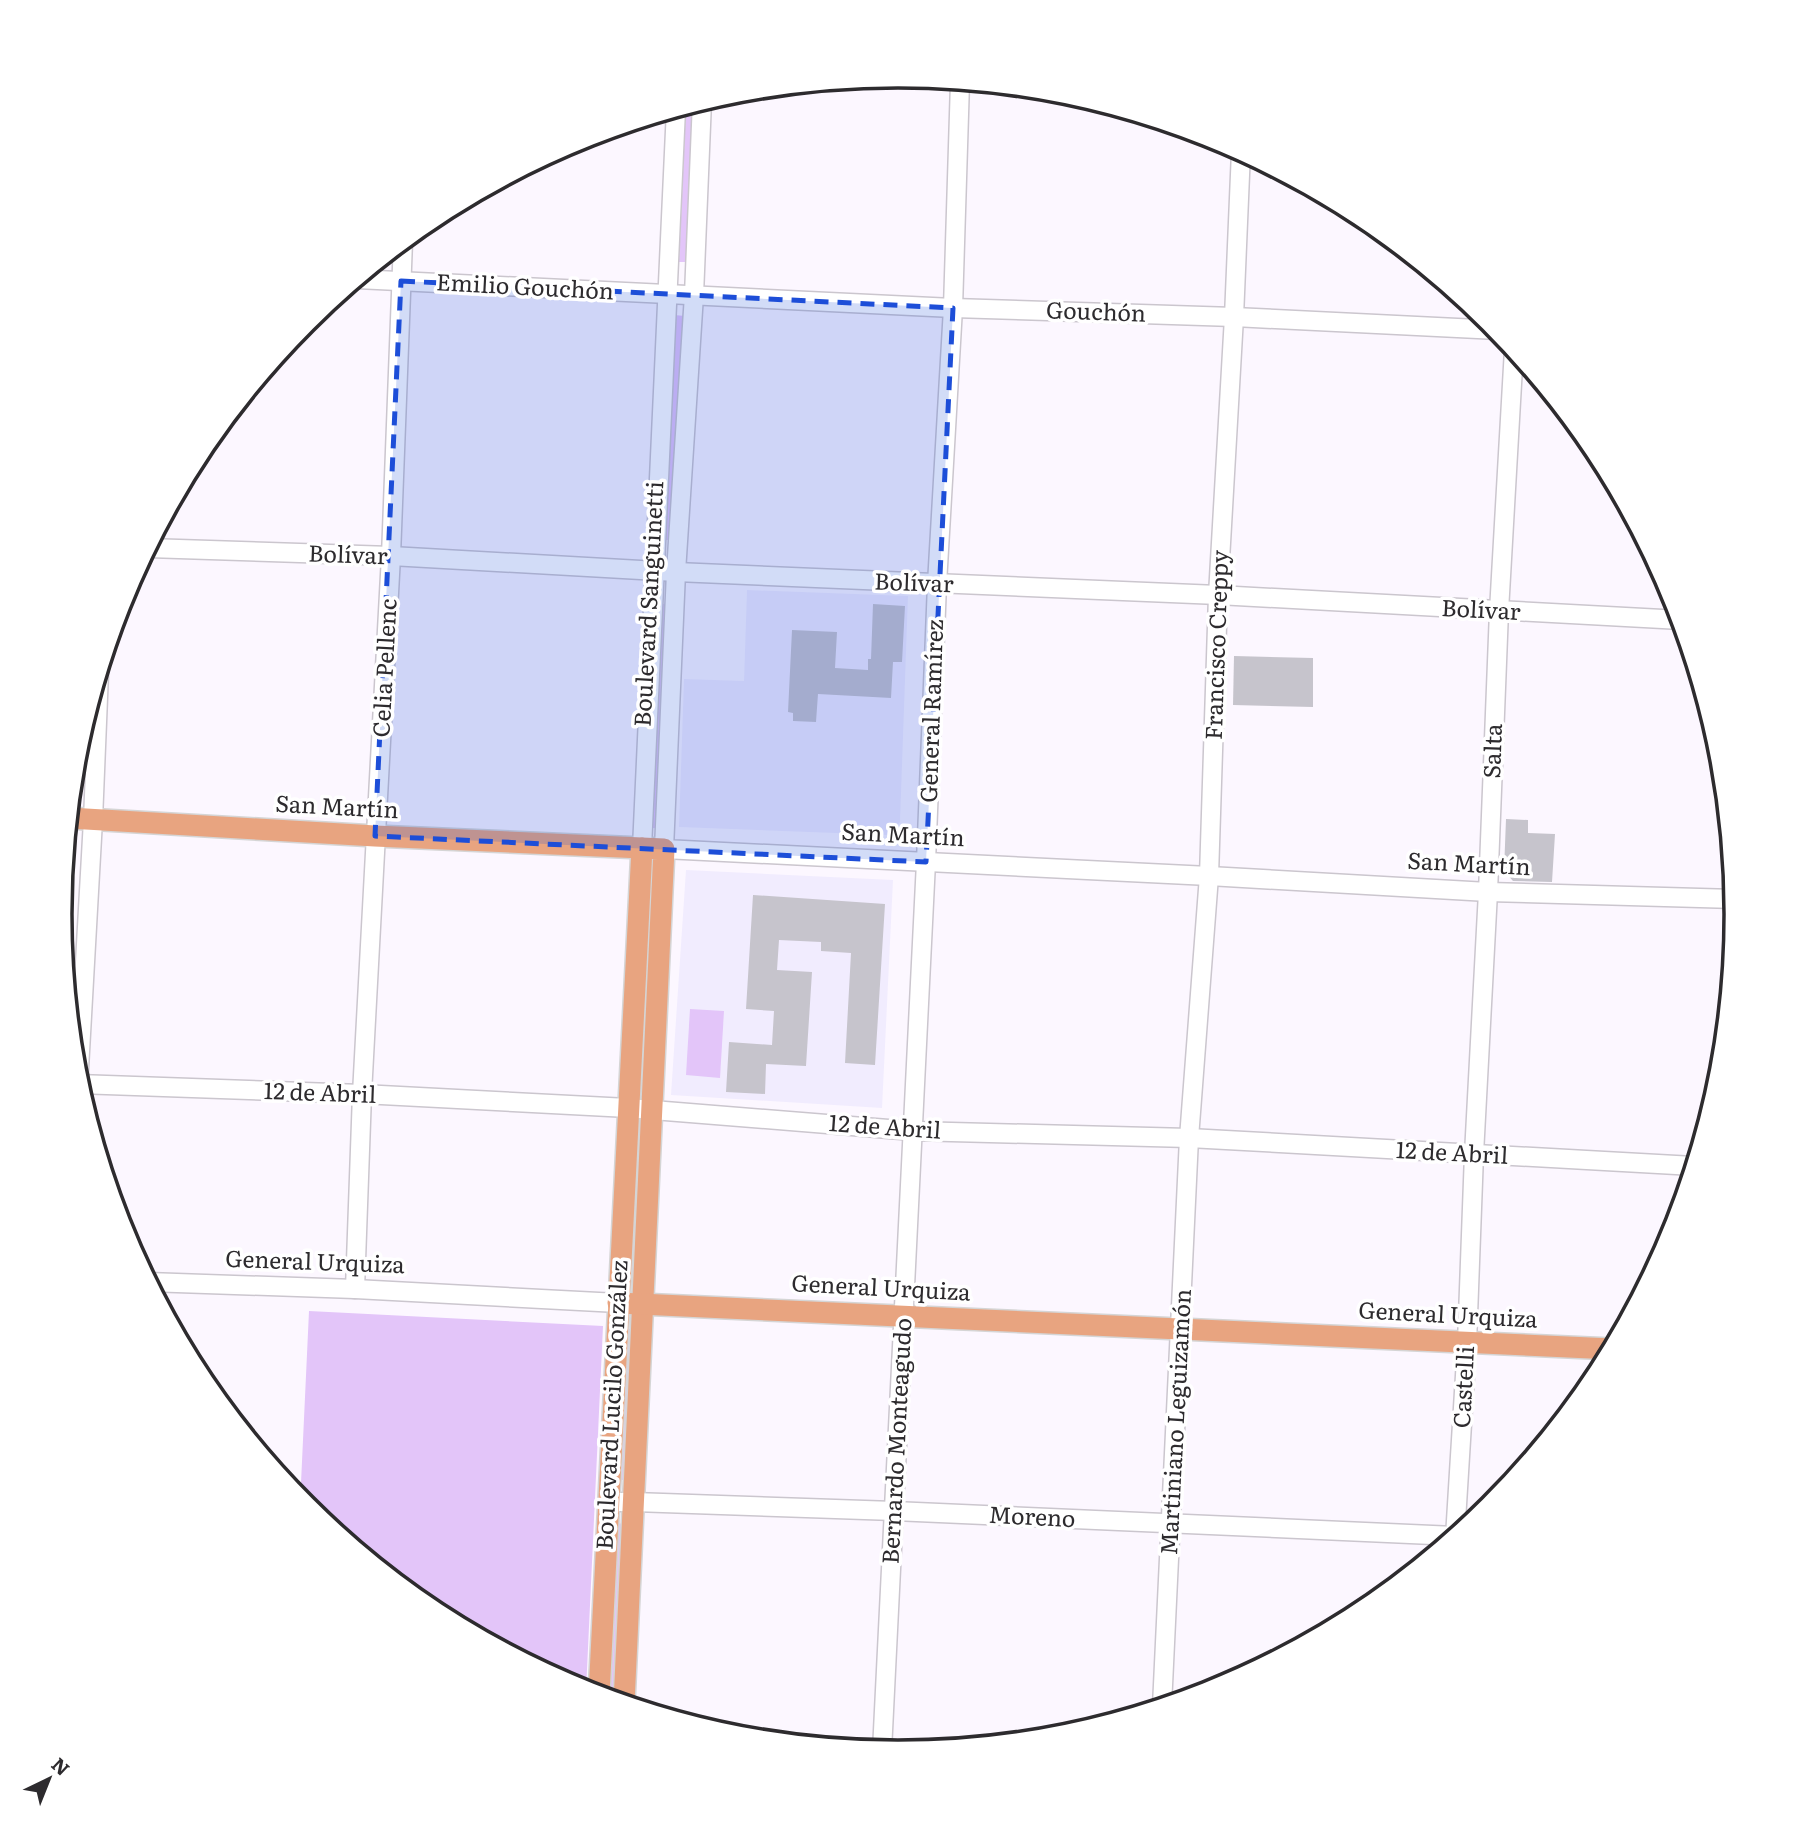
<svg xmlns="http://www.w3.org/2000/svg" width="1796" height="1828" viewBox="0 0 1796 1828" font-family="Literata,serif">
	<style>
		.education { fill: #f1ecfe }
		.green { fill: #e3c5f9 }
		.building { fill: #c6c4cc }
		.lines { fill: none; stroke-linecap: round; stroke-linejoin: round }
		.minor-casing { stroke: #cbc6ce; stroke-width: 21 }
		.major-casing { stroke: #d5d5d5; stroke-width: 24 }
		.minor { stroke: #fff; stroke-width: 18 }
		.major { stroke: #e8a480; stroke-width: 21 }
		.marked { fill: #1d4ed8; fill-opacity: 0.2; stroke: #1d4ed8; stroke-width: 5; stroke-dasharray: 14 9; stroke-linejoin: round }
		.labels { text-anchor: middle; stroke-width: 7; stroke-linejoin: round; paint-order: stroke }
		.street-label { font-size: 23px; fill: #2d2b2e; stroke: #fff }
		.rim { fill: none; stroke: #2d2b2e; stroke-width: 3.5 }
	</style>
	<rect width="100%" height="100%" fill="#fcf7ff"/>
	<g class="education">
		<polygon points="747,590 908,596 900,822 889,835 679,827 684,679 744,681"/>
		<polygon points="686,870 893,880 882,1108 671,1095"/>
	</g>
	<g class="green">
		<polygon points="697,103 689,262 679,262 686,106"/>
		<polygon points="674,315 685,316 674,540 664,540"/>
		<polygon points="659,604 669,604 659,828 649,828"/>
		<polygon points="647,867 657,868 647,1092 636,1091"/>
		<polygon points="690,1009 724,1011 720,1078 686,1075"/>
		<polygon points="635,1121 645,1122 638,1279 628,1279"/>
		<polygon points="309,1311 603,1326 586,1691 577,1689 432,1611 305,1507 285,1483 301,1483"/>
		<polygon points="626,1329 637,1329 629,1480 619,1480"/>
		<polygon points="615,1523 625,1524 617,1701 607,1698"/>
	</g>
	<g class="building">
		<polygon points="873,604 905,606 902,662 893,662 891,698 818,694 816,722 793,721 793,713 788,712 792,630 837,632 835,668 868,670 868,659 871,659"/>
		<polygon points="1234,656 1313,658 1313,707 1233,705"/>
		<polygon points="1506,819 1528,820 1528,833 1555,834 1552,882 1513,881 1504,871"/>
		<polygon points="753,895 885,904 875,1065 845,1063 851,953 821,951 821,942 779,940 777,970 812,972 806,1066 766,1064 765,1094 726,1092 729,1042 772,1045 774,1011 746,1009"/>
	</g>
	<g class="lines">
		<defs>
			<g id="minor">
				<polyline points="702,101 694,295 676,572 664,849 1209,876 1488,892 1735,899"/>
				<polyline points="357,279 953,308 1234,317 1498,330"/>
				<polyline points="148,548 391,556 676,572 1218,595 1681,620"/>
				<polyline points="642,848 676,109"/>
				<polyline points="78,1084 362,1094 628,1108 913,1131 1189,1138 1694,1166"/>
				<polyline points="78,1087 93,820 99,673"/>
				<polyline points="148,1282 355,1289 618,1303"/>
				<polyline points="355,1289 362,1094 391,556 403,241"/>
				<polyline points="609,1502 634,1502 894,1511 1455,1536"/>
				<polyline points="1455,1537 1467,1343 1474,1154 1488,892 1499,611 1514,349"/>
				<polyline points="1162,1706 1189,1138 1209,876 1218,595 1234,317 1241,151"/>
				<polyline points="882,1751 926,862 937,584 953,308 960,82"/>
			</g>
			<g id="major">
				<polyline points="69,818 375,836 664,849 624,1703"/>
				<polyline points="618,1303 1612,1349"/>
				<polyline points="599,1695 642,848"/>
			</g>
		</defs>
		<use href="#minor" class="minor-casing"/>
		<use href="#major" class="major-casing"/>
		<use href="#minor" class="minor"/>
		<use href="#major" class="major"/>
	</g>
	<path class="marked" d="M401,281L953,308L926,862L375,836Z"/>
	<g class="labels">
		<g class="street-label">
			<text transform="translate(525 287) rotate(3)" y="8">Emilio Gouchón</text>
			<text transform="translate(1096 312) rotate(2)" y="8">Gouchón</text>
			<text transform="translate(348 555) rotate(2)" y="8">Bolívar</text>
			<text transform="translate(914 583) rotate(2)" y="8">Bolívar</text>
			<text transform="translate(649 604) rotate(-87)" y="8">Boulevard Sanguinetti</text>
			<text transform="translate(1481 610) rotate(3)" y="8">Bolívar</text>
			<text transform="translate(1217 645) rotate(-88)" y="8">Francisco Creppy</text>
			<text transform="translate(385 668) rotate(-87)" y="8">Celia Pellenc</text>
			<text transform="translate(932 711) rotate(-88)" y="8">General Ramírez</text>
			<text transform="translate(1493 751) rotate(-88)" y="8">Salta</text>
			<text transform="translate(337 807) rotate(3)" y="8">San Martín</text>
			<text transform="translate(903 835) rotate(3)" y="8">San Martín</text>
			<text transform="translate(1469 864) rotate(3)" y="8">San Martín</text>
			<text transform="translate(320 1093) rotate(2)" y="8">12 de Abril</text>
			<text transform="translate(885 1127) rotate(4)" y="8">12 de Abril</text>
			<text transform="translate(1452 1153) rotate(3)" y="8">12 de Abril</text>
			<text transform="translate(315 1262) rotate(2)" y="8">General Urquiza</text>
			<text transform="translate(881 1288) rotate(3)" y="8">General Urquiza</text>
			<text transform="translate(1448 1315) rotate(3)" y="8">General Urquiza</text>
			<text transform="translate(1464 1387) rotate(-87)" y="8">Castelli</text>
			<text transform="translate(612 1405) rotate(-87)" y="8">Boulevard Lucilo González</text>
			<text transform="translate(1176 1422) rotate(-87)" y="8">Martiniano Leguizamón</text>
			<text transform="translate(897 1441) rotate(-87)" y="8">Bernardo Monteagudo</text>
			<text transform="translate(1032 1517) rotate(3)" y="8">Moreno</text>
		</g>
	</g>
	<path d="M0 0H1796V1828H0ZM72 914a826 826 0 1 1 1652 0a826 826 0 1 1-1652 0Z" fill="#fff" fill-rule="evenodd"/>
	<path class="rim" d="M72 914a826 826 0 1 1 1652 0a826 826 0 1 1-1652 0Z"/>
	<g transform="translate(49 1779) rotate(43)" stroke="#ffffff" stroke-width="5" paint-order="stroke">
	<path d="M0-5L12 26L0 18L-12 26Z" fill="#2d2b2e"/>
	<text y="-10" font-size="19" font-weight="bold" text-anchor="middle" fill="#2d2b2e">N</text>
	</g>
</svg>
